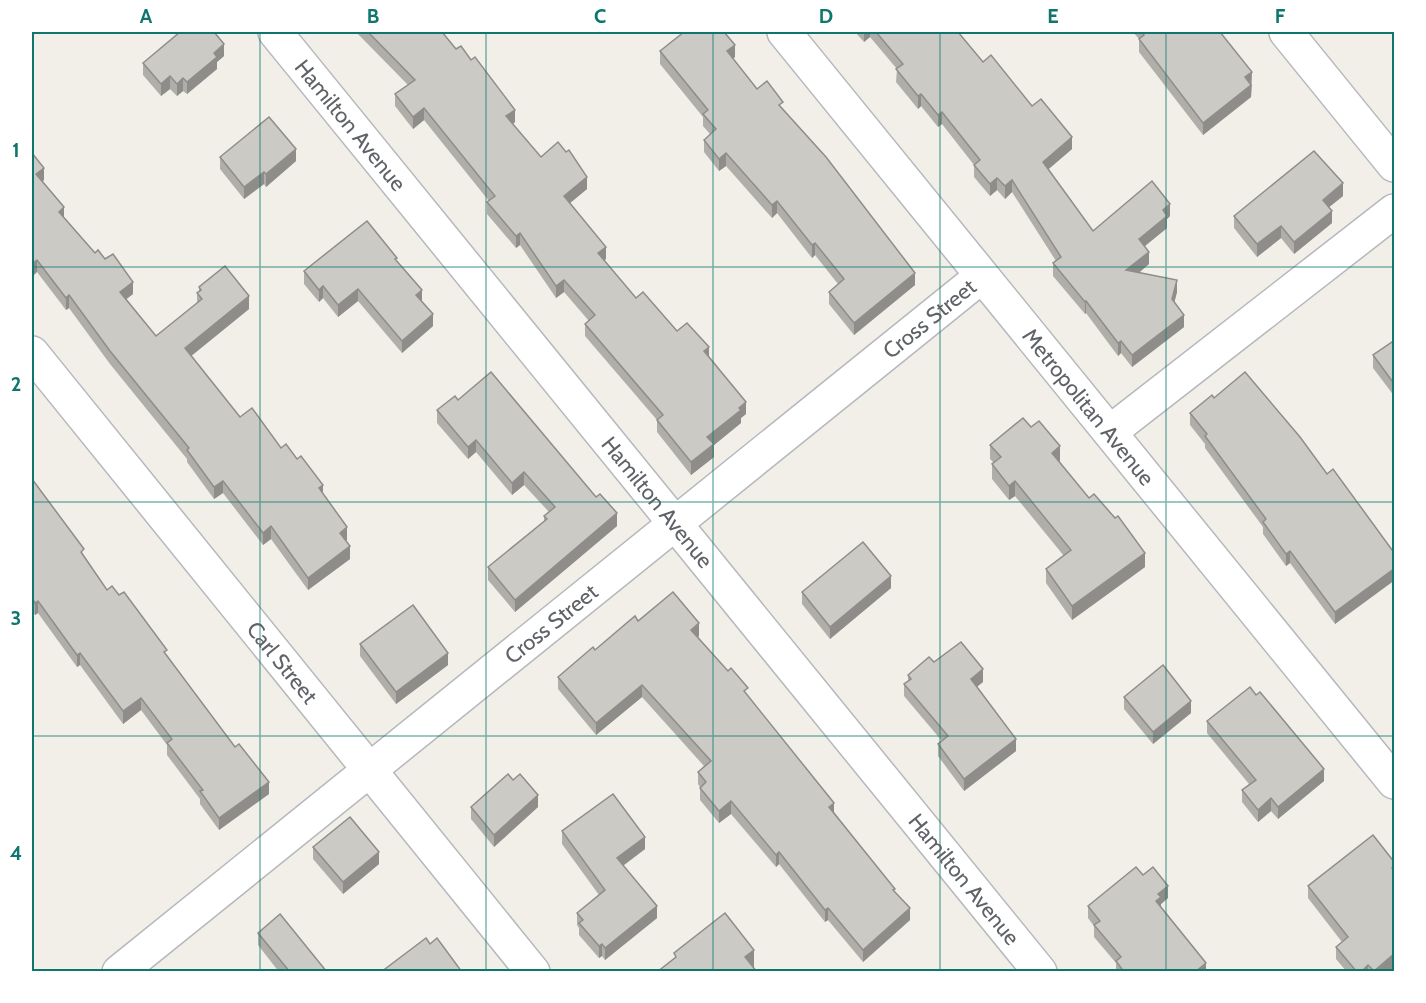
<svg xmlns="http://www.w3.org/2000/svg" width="1426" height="1003" viewBox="0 0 1426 1003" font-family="Cabin,sans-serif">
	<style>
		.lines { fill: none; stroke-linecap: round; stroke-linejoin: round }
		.street-casing { stroke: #b5b8bc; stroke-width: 36 }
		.street { stroke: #fff; stroke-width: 33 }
		.wall { fill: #afaea9 }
		.shaded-wall { fill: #8f8d8a }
		.building { fill: #cccac5; stroke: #8f8d8a; stroke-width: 1.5 }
		.grid { fill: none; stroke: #0f766e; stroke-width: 1.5; stroke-opacity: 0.55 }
		.labels { text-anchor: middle; stroke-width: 4.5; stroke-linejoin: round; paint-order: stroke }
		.street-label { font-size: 22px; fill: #5f6368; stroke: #fff }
		.neatline { fill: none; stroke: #0f766e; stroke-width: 2 }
		.grid-label { font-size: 20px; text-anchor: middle; font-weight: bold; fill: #0f766e }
	</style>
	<rect width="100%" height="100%" fill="#f1efe8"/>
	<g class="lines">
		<defs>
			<g id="street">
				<path id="s1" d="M275,32L1040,972"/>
				<path id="s2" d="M784,32L1394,782"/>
				<polyline points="1286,32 1394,165"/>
				<path id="s3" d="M32,353L533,972"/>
				<polyline points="1110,432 1394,211"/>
				<path id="s4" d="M119,972L982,276"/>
			</g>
		</defs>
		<use href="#street" class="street-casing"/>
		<use href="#street" class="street"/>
	</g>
	<g class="wall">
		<polygon points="356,32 442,32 515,122 513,124 541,157 587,189 570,203 606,259 604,260 636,298 709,356 746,414 741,418 741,423 714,445 714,457 691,475 657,432 657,420 585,336 585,324 589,321 564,292 556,298 520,245 516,248 487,214 487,202 489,201 424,120 413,129 395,106 395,94 408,85"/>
		<polygon points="855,32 958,32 983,62 1032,106 1072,149 1048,169 1093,231 1170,216 1167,219 1167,228 1144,246 1149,264 1139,273 1177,292 1174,302 1184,327 1132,367 1121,353 1118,356 1086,313 1085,314 1053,276 1053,263 1056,261 1012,192 1005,199 997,190 990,196 974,177 974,165 942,124 938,127 921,106 918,109 896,82 897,69 870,37 864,42"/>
		<polygon points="1133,32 1220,32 1252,85 1251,97 1203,135 1139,52 1139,39"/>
		<polygon points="660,51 735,57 733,58 757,89 783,109 915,285 854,335 829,304 829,292 838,284 815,255 812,258 777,213 772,218 726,166 719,171 704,152 704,140 710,134 703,126 703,117 660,64"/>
		<polygon points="224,56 217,62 217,69 187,94 183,91 177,96 170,89 161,96 143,75 143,63"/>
		<polygon points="32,153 44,180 42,181 64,218 95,253 133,294 126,299 156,336 197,303 197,293 199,291 199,287 249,309 191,356 240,417 281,448 323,494 347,540 346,541 350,559 308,590 271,539 263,545 223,493 214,499 187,462 187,459 110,364 69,308 66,310 37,272"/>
		<polygon points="220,157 296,161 266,187 264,184 244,199 220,169"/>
		<polygon points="1343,196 1329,207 1332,223 1294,254 1281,238 1257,257 1234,228 1234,216"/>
		<polygon points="397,261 422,302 433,326 402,353 358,301 338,317 323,298 319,302 304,284 304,271"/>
		<polygon points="1395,340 1395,397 1373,368 1373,355"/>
		<polygon points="1214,398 1327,474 1395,554 1335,624 1290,563 1286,566 1263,534 1263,527 1205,448 1205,444 1190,425 1190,413"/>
		<polygon points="458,400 617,526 515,612 488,580 488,567 544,521 544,516 549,512 524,485 512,495 476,452 468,459 437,423 437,410"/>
		<polygon points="1031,427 1060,461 1059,462 1145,567 1072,620 1046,583 1046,569 1064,556 1015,496 1009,500 992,479 992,464 994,463 990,459 990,445"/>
		<polygon points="32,479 107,590 167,655 269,794 219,830 200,804 200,799 167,755 167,745 141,710 123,724 80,665 77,667 38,613 35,615 32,611"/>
		<polygon points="891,588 830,639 802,604 802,592"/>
		<polygon points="638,621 699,636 698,637 748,695 834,812 895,892 910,920 863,962 828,920 825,922 779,864 776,867 731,814 719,823 700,800 700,787 698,784 698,772 704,766 642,697 596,735 558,689 558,677 595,650"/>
		<polygon points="360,644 448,665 396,704 360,656"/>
		<polygon points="934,662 983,682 977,687 1016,751 964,791 938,756 938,744 942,741 904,696 904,684 908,681 908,675"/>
		<polygon points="1124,697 1191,713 1153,744 1124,709"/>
		<polygon points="1207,721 1324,781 1278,819 1271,811 1258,822 1242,802 1242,790 1249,784 1207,733"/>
		<polygon points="471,807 538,807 494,847 471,819"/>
		<polygon points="562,831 645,849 623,866 657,918 605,960 602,956 599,958 579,935 579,928 577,925 577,913 599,895 562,844"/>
		<polygon points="313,847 379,864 343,894 313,859"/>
		<polygon points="1395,863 1395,966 1388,972 1347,972 1336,959 1336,947 1342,942 1308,898 1308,886"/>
		<polygon points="1143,875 1168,898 1161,904 1161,907 1206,972 1116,972 1116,963 1094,937 1094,926 1088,918 1088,906"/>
		<polygon points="258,933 327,972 279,972 258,945"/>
	</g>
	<g class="shaded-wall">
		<polygon points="864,32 870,32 870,37 864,42"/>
		<polygon points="224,44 224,56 217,62 217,69 187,94 187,82 214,53"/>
		<polygon points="735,45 735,57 727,63 727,51"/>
		<polygon points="1252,72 1251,97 1203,135 1203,123 1245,77"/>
		<polygon points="170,76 170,89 161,96 161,84"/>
		<polygon points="183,78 183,91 177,96 177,84"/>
		<polygon points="921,94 921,106 918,109 918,96"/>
		<polygon points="424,108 424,120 413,129 413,117"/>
		<polygon points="515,110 515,122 506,129 506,116"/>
		<polygon points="942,112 942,124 938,127 938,115"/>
		<polygon points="1072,137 1072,149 1043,174 1043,162"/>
		<polygon points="296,149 296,161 266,187 266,174"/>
		<polygon points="726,153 726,166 719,171 719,159"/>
		<polygon points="44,168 44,180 36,186 36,174"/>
		<polygon points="264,172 264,184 244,199 244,187"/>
		<polygon points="587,177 587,189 564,208 564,196"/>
		<polygon points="997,178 997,190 990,196 990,184"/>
		<polygon points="1012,180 1012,192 1005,199 1005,186"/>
		<polygon points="1343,183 1343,196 1323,212 1323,200"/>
		<polygon points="777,201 777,213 772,218 772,205"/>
		<polygon points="1170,204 1170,216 1167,219 1167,228 1139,251 1139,239 1163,210"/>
		<polygon points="64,207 64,220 59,212"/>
		<polygon points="1332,211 1332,223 1294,254 1294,242"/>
		<polygon points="1281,226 1281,238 1257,257 1257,244"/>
		<polygon points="520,233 520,245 516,248 516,236"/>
		<polygon points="815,243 815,255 812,258 812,245"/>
		<polygon points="606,247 606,259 598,265 598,253"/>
		<polygon points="1149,252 1149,264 1126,283 1126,270"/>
		<polygon points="37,260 37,272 32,277 32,264"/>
		<polygon points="915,273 915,285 854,335 854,323"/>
		<polygon points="564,280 564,292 556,298 556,286"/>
		<polygon points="1177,280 1177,292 1172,312 1172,299"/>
		<polygon points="133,282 133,294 120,304 120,292"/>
		<polygon points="323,286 323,298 319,302 319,290"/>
		<polygon points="358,289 358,301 338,317 338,305"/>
		<polygon points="422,290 422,302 416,295"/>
		<polygon points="69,295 69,308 66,310 66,298"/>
		<polygon points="249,296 249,309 185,361 185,348"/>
		<polygon points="1086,301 1086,313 1085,314 1085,302"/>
		<polygon points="433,314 433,326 402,353 402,341"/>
		<polygon points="1184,315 1184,327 1132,367 1132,355"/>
		<polygon points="1121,341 1121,353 1118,356 1118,343"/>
		<polygon points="709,347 709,359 704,351"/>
		<polygon points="746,402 746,414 741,418 741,423 714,445 714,457 691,475 691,462 707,437"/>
		<polygon points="476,440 476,452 468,459 468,447"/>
		<polygon points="1060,446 1060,461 1052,467 1052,453"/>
		<polygon points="524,472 524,485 512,495 512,483"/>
		<polygon points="223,481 223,493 214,499 214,487"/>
		<polygon points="1015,481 1015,496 1009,500 1009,486"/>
		<polygon points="323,485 323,498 319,488"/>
		<polygon points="617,513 617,526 515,612 515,600"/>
		<polygon points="271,526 271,539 263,545 263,533"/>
		<polygon points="347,527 347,540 340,545 340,533"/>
		<polygon points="350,546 350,559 308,590 308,578"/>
		<polygon points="1290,551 1290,563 1286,566 1286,554"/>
		<polygon points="1145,553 1145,567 1072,620 1072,606"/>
		<polygon points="1395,568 1395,580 1335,624 1335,612"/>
		<polygon points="891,576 891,588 830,639 830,627"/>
		<polygon points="38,601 38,613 35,615 35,603"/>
		<polygon points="699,623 699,636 691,643 691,630"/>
		<polygon points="80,653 80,665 77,667 77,655"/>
		<polygon points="448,653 448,665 396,704 396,692"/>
		<polygon points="983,669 983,682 971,691 971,679"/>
		<polygon points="642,685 642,697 596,735 596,723"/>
		<polygon points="141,698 141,710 123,724 123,711"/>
		<polygon points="1191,701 1191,713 1153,744 1153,732"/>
		<polygon points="1016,739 1016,751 964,791 964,779"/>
		<polygon points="1324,769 1324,781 1278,819 1278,807"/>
		<polygon points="269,782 269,794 219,830 219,818"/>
		<polygon points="538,795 538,807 494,847 494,835"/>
		<polygon points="1271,798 1271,811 1258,822 1258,810"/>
		<polygon points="731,801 731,814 719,823 719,811"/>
		<polygon points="834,803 834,815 829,807"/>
		<polygon points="645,837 645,849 617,870 617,858"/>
		<polygon points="379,852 379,864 343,894 343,882"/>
		<polygon points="779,852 779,864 776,867 776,855"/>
		<polygon points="1168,886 1168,898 1161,904 1161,910 1156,901 1158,894"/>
		<polygon points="657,906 657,918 605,960 605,948"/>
		<polygon points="828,908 828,920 825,922 825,910"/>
		<polygon points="910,908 910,920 863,962 863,950"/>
		<polygon points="602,944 602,956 599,958 599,946"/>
		<polygon points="754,950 754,972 745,957"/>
		<polygon points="1395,953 1395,966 1388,972 1374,972"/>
		<polygon points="1206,963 1206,972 1195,972"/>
		<polygon points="1368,965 1368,972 1361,972"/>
	</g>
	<g class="building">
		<polygon points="180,32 214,32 224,44 214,53 217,57 187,82 183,78 177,84 170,76 161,84 143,63"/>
		<polygon points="368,32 442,32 456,49 461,46 471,60 475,57 515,110 506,116 541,157 558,142 566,152 569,150 587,177 564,196 606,247 598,253 636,298 643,292 677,331 687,323 709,347 704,351 746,402 739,408 741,410 707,437 714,444 691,462 657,420 663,415 585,324 595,315 564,280 556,286 520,233 516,236 487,202 495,196 424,108 413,117 395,94 415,80"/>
		<polygon points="684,32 724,32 735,45 727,51 757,89 767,81 783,102 779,105 826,157 915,273 854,323 829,292 844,279 815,243 812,245 777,201 772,205 726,153 719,159 704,140 716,129 703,114 708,110 660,51"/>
		<polygon points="876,32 958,32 983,62 991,55 1032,106 1041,99 1072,137 1043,162 1093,231 1152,181 1170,204 1163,210 1167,216 1139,239 1149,252 1126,270 1177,280 1172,299 1184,315 1132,355 1121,341 1118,343 1086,301 1085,302 1053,263 1061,257 1012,180 1005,186 997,178 990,184 974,165 980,160 942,112 938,115 921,94 918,96 896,69 903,64"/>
		<polygon points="1142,32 1220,32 1252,72 1245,77 1251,85 1203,123 1139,39 1144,35"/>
		<polygon points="269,117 296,149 266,174 264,172 244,187 220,157"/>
		<polygon points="1314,151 1343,183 1323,200 1332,211 1294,242 1281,226 1257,244 1234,216"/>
		<polygon points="32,153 44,168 36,174 64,207 59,212 95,253 98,250 105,259 113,254 133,282 120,292 156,336 202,299 197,293 201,290 199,287 225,266 249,296 185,348 240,417 252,408 281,448 286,444 297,459 301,456 323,485 319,488 347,527 340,533 350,546 308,578 271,526 263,533 223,481 214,487 187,450 189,448 110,351 69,295 66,298 37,260 32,264"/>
		<polygon points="367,221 397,258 395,259 422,290 416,295 433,314 402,341 358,289 338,305 323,286 319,290 304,271"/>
		<polygon points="1395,340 1395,385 1373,355"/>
		<polygon points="491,372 596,497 600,494 617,513 515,600 488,567 547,519 544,516 555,507 524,472 512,483 476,440 468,447 437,410 455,396 458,400"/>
		<polygon points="1245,372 1300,437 1327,474 1333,469 1395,554 1395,568 1335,612 1290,551 1286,554 1263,522 1266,519 1205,436 1207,434 1190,413 1212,395 1214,398"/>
		<polygon points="1023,418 1031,427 1039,421 1060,446 1052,453 1089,498 1094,494 1115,518 1118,516 1145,553 1072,606 1046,569 1071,550 1015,481 1009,486 992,464 1001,457 990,445"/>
		<polygon points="32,479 84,549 81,552 107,590 112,586 119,595 124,592 167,650 164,652 235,747 239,744 269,782 219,818 200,791 203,790 167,743 172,739 141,698 123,711 80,653 77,655 38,601 35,603 32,598"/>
		<polygon points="863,542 891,576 830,627 802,592"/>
		<polygon points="673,592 699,623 691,630 728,671 731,668 748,688 744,691 834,803 829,807 895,889 893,890 910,908 863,950 828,908 825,910 779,852 776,855 731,801 719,811 700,788 706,782 698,772 711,761 642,685 596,723 558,677 593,647 595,650 635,616 638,621"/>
		<polygon points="413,605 448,653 396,692 360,644"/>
		<polygon points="961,642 983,669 971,679 1016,739 964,779 938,744 948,736 904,684 911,679 908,675 929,657 934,662"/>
		<polygon points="1163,665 1191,701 1153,732 1124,697"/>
		<polygon points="1250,687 1256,695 1260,692 1324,769 1278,807 1271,798 1258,810 1242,790 1256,780 1207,721"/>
		<polygon points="508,774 513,780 520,774 538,795 494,835 471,807"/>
		<polygon points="613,794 645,837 617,858 657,906 605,948 602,944 599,946 579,923 583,920 577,913 605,890 562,831"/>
		<polygon points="350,817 379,852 343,882 313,847"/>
		<polygon points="1373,835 1395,863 1395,866 1392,868 1395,870 1395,953 1374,971 1368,965 1361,972 1357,972 1336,947 1348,937 1308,886"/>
		<polygon points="1136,867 1143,875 1153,867 1168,886 1158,894 1161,897 1156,901 1206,963 1195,972 1124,972 1116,961 1121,957 1094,925 1100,921 1088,906"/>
		<polygon points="725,913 754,950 745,957 757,972 657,972 676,957 674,953"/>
		<polygon points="280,914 327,972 290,972 258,933"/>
		<polygon points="426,938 430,944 437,938 462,972 381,972"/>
	</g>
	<path class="grid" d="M260,32V972M486,32V972M713,32V972M940,32V972M1166,32V972M32,267H1394M32,502H1394M32,736H1394"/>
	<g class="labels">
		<g class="street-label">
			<text dy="8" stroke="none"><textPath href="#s1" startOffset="120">Hamilton Avenue</textPath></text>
			<text dy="8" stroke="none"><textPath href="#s4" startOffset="1041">Cross Street</textPath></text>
			<text dy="8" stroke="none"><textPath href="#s2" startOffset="483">Metropolitan Avenue</textPath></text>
			<text dy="8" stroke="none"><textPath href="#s1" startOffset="606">Hamilton Avenue</textPath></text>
			<text dy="8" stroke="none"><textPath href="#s4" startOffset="555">Cross Street</textPath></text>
			<text dy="8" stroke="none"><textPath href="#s3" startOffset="398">Carl Street</textPath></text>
			<text dy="8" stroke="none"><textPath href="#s1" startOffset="1092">Hamilton Avenue</textPath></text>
		</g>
	</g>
	<rect width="1426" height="1003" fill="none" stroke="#ffffff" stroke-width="66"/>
	<rect x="33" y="33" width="1360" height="937" class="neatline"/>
	<g class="grid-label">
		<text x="146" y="23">A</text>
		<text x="373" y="23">B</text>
		<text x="600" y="23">C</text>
		<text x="826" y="23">D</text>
		<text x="1053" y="23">E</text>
		<text x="1280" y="23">F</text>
		<text x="16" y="157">1</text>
		<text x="16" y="391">2</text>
		<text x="16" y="625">3</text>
		<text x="16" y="860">4</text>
	</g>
</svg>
